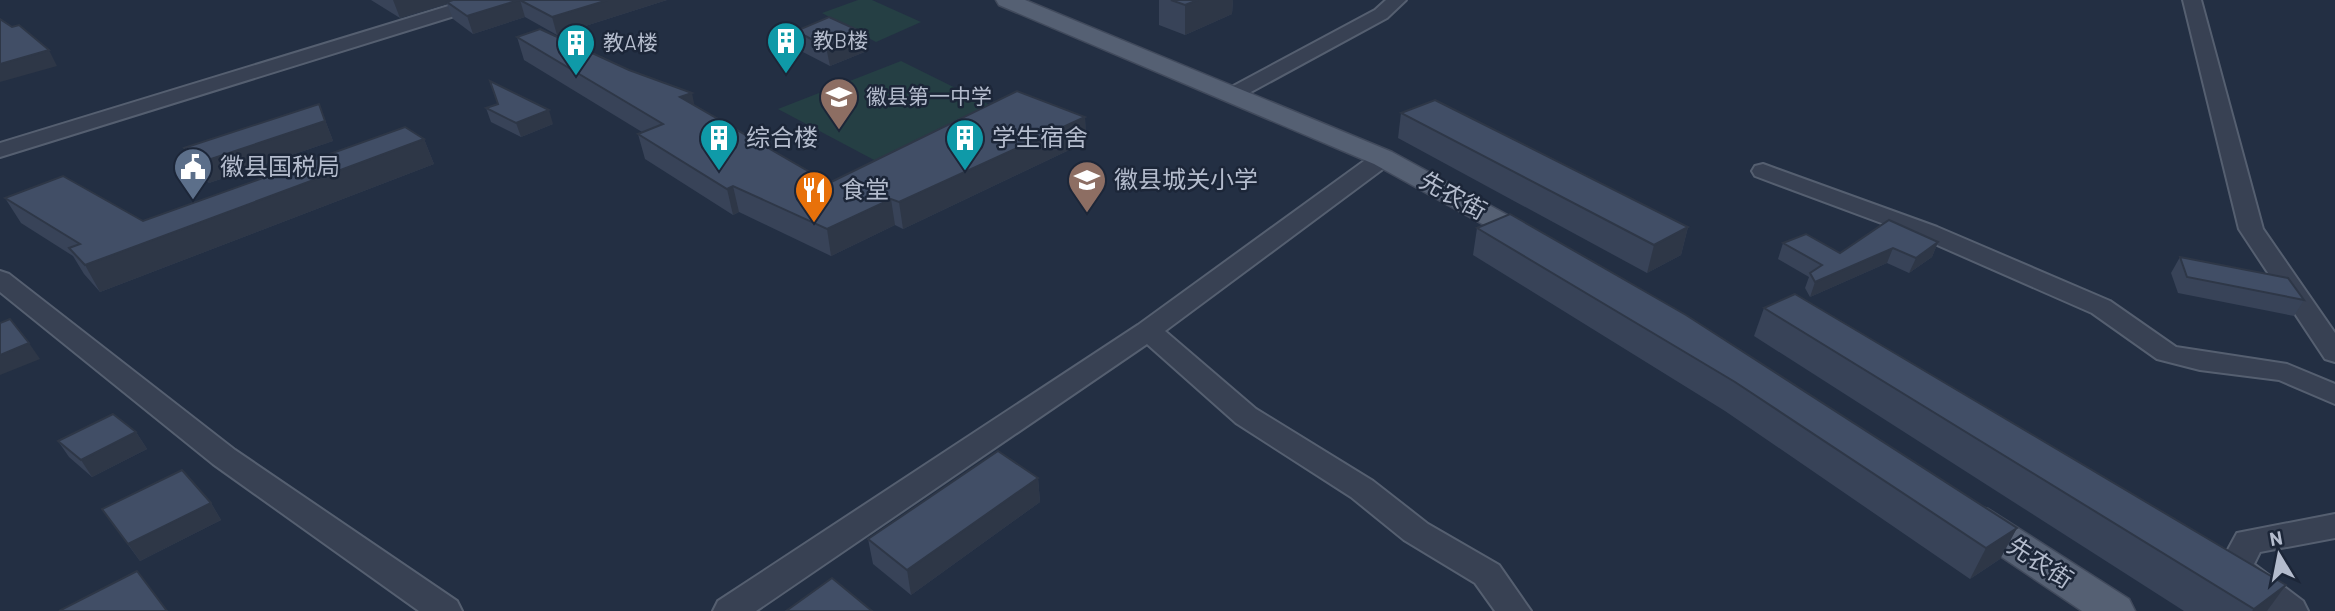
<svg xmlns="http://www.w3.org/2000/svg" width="2335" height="611" viewBox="0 0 2335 611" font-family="Barlow,'Noto Sans SC',sans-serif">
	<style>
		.green { fill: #253f44 }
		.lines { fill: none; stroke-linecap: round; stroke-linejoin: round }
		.minor-casing { stroke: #555f70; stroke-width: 4 }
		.major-casing { stroke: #414a5c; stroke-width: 3 }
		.minor { fill: #384153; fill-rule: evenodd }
		.major { fill: #556073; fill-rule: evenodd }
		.wall { fill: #384358 }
		.shaded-wall { fill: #2e3747 }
		.building { fill: #414e66; stroke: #2e3747; stroke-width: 2 }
		.labels { text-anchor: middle; stroke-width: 5; stroke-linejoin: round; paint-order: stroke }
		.far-poi-label { font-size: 21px; fill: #b4bccd; stroke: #1c2638; text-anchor: start }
		.poi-label { font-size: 24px; fill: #b4bccd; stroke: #1c2638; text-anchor: start }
		.street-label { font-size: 24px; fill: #b4bccd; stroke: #1c2638 }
	</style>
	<rect width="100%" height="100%" fill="#232f43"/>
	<g class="green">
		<polygon points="858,0 872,0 921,22 876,42 822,13"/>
		<polygon points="901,61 1010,115 893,170 778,109"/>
	</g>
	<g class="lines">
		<defs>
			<g id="minor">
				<polygon points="468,0 496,0 493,4 0,157 0,143"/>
				<polygon points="1386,0 1406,0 1387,18 1238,99 1224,99 1221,95 1224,91 1375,10"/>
				<polygon points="2183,0 2201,0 2263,229 2335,333 2335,362 2325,359 2239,229"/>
				<polygon points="1383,151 1391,153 1394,158 1391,163 1165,331 1256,409 1373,481 1428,524 1499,565 1531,611 1495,611 1475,583 1404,540 1351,497 1236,423 1147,344 756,611 713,611 718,601 1138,325 1375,153"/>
				<polygon points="1763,164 1937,227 2110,301 2176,347 2287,364 2335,384 2335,404 2279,380 2200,370 2157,359 2092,313 1919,237 1755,176 1752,171 1755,166"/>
				<polygon points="0,271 9,274 235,450 457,601 462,611 419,611 213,464 0,292"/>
				<polygon points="2335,514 2335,538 2260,552 2254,564 2303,601 2308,611 2266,611 2223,577 2218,568 2237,533"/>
			</g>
			<g id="major">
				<polygon points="996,0 1025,0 1392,152 1544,235 1549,241 1544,247 1534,250 1524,247 1374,164 999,5"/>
				<polygon points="1974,505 1988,509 2129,599 2135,611 2082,611 1960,529 1955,519 1960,509"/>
			</g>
		</defs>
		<use href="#minor" class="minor-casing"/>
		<use href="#major" class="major-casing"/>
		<use href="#minor" class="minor"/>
		<use href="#major" class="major"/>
	</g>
	<g class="wall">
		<polygon points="371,0 667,0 557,35 525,17 473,34 453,19 447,4 400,18"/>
		<polygon points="1159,0 1233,0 1232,14 1185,35 1159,25"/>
		<polygon points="796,31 867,51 830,66 799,50"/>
		<polygon points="517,37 695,106 829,183 1085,117 1086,142 903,229 895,225 831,256 739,212 733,215 645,159 638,134 642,132 524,60"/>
		<polygon points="319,104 333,141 209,183 194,169 184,148"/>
		<polygon points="486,108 553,124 521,137 491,122"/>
		<polygon points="1401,113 1688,227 1681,255 1647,273 1398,138"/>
		<polygon points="424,139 434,164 100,292 84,274 73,256 21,223 5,198 143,221"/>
		<polygon points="1477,228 2017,528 2000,559 1970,579 1725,411 1473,255"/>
		<polygon points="1938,242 1932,257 1909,273 1887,263 1810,297 1805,288 1809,277 1778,259 1783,243 1840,253"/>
		<polygon points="2180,257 2304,300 2294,316 2178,293 2171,273"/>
		<polygon points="1764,308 2267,611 2184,611 1754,336"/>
		<polygon points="136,432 147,449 92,477 69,457 58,441"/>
		<polygon points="1038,478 1040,502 911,595 873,564 868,539"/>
		<polygon points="211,503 221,520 140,561 102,509"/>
	</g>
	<g class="shaded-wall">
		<polygon points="393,0 459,0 447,2 447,4 400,18"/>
		<polygon points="520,0 525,17 473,34 467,16"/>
		<polygon points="608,0 667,0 557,35 552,17"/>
		<polygon points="1198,0 1233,0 1232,14 1185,35 1185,5"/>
		<polygon points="864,33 867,51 830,66 826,47"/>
		<polygon points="49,50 57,66 0,82 0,64"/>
		<polygon points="692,93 697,118 680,97"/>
		<polygon points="319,104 333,141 209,183 199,163"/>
		<polygon points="549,110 553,124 521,137 516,123"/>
		<polygon points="1085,117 1086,142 903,229 899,202"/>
		<polygon points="424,139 434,164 100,292 85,265"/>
		<polygon points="733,186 739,212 733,215 727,189"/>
		<polygon points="891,199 895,225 831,256 827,229"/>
		<polygon points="1688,227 1681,255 1647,273 1654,245"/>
		<polygon points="1938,242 1932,257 1909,273 1916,258"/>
		<polygon points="1893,248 1887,263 1810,297 1815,282"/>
		<polygon points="29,343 40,359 0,375 0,355"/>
		<polygon points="136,432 147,449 92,477 81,460"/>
		<polygon points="1038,478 1040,502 911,595 907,570"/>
		<polygon points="211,503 221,520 140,561 128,544"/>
		<polygon points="2017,528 2000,559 1970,579 1986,548"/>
		<polygon points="2286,585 2267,611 2252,611 2254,609"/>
	</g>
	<g class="building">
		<polygon points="453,0 519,0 467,16 447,2"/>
		<polygon points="520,0 608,0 552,17"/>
		<polygon points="1171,0 1198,0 1185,5"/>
		<polygon points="829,17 864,33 826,47 796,31"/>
		<polygon points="0,19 12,27 19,25 49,50 0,64"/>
		<polygon points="540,29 629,70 692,93 680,97 829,183 1017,91 1085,117 899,202 891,199 827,229 733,186 727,189 638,134 663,124 517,37"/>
		<polygon points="490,81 549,110 516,123 486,108 498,104"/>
		<polygon points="1435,100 1688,227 1654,245 1401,113"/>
		<polygon points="319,104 325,121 199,163 184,148"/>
		<polygon points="405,127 424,139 85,265 69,248 80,244 5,198 63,176 143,221"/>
		<polygon points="1510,214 1686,315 2017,528 1986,548 1735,382 1477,228"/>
		<polygon points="1889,220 1938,242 1916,258 1893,248 1815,282 1810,273 1822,265 1783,243 1806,234 1840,253"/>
		<polygon points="2180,257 2288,278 2304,300 2187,277"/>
		<polygon points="1795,294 2286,585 2254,609 1764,308"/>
		<polygon points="10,319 29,343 0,355 0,323"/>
		<polygon points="113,414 136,432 81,460 58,441"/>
		<polygon points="998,451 1038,478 907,570 868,539"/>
		<polygon points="182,470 211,503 128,544 102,509"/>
		<polygon points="137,571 167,611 59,611"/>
		<polygon points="832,578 872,611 786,611"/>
	</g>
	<defs>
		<symbol id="building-pin" viewBox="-11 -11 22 30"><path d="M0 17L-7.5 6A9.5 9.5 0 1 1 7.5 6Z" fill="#0f9aa8" stroke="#1c2638"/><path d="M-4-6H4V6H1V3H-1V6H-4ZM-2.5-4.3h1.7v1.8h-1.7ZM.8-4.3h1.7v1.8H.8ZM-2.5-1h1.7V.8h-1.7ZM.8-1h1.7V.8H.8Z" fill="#fff"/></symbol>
		<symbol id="school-pin" viewBox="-11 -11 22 30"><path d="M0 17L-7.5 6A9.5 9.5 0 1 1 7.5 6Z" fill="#8d6e63" stroke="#1c2638"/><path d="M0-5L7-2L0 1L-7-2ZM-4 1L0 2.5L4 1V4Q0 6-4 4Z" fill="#fff"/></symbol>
		<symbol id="civic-pin" viewBox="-11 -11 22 30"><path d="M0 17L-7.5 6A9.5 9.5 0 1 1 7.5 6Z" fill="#5c6f8a" stroke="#1c2638"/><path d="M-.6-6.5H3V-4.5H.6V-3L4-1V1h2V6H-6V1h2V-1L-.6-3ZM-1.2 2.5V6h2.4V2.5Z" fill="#fff"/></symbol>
		<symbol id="restaurant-pin" viewBox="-11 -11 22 30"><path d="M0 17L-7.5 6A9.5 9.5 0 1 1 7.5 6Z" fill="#e8710a" stroke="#1c2638"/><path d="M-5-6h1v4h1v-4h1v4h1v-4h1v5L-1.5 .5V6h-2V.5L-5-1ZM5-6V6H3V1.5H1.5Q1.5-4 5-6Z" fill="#fff"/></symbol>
	</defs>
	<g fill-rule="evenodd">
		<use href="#building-pin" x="764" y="19" width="44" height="60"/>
		<use href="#building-pin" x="554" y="21" width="44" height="60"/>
		<use href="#school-pin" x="817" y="75" width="44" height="60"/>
		<use href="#building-pin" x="697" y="116" width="44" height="60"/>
		<use href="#building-pin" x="943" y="116" width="44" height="60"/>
		<use href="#civic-pin" x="171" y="145" width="44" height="60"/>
		<use href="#school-pin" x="1065" y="158" width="44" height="60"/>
		<use href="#restaurant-pin" x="792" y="168" width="44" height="60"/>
	</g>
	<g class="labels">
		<g class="far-poi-label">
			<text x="813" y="48">教B楼</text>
			<text x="603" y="50">教A楼</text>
			<text x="866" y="104">徽县第一中学</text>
		</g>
		<g class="poi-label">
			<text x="746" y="146">综合楼</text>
			<text x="992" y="146">学生宿舍</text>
			<text x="220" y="175">徽县国税局</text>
			<text x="1114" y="188">徽县城关小学</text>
			<text x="841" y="198">食堂</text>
		</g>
		<g class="street-label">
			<text transform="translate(1453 196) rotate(29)" y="8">先农街</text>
			<text transform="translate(2040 563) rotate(33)" y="8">先农街</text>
		</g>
	</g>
	<g transform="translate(2279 555) rotate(350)" stroke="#1c2638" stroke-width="5" paint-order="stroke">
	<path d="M0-5L12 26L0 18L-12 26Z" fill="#b4bccd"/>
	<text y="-10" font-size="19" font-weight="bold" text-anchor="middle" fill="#b4bccd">N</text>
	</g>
</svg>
